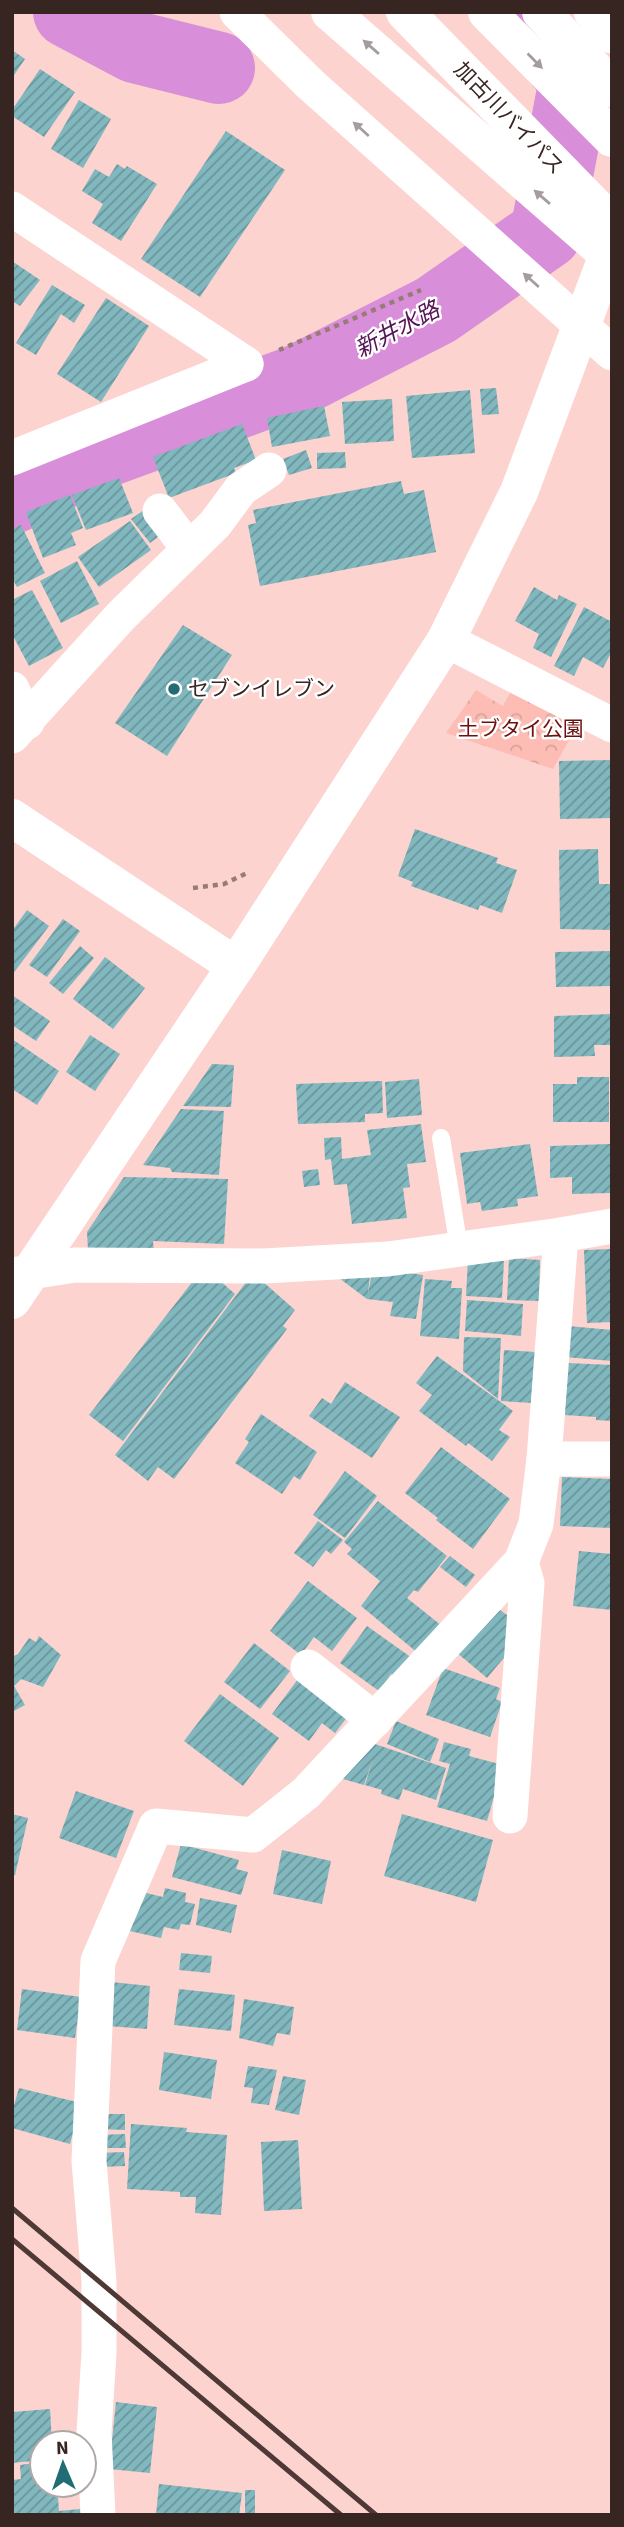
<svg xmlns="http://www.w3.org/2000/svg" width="624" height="2527" viewBox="0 0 624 2527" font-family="'Source Sans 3','Noto Sans JP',sans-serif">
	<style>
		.park { fill: url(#park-crowns) }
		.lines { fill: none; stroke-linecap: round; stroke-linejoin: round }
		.river { stroke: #d88ed8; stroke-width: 72 }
		.building { fill: url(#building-hatch) }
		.path { stroke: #987b77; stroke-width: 4.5; stroke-dasharray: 5 5; stroke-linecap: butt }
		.lane { stroke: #fff; stroke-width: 18 }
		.street { stroke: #fff; stroke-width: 35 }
		.secondary { stroke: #fff; stroke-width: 38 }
		.highway { stroke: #fff; stroke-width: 38 }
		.rail { stroke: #4e3936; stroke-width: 5 }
		.oneway { fill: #a59d9c }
		.poi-dot { fill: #226c75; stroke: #fff; stroke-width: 2.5 }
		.labels { text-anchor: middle; stroke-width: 5; stroke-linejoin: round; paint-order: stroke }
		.street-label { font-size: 21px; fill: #372522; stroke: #fff }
		.poi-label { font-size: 21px; fill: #372522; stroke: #fff; text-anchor: start }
		.park-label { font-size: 21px; fill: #6e1010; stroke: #fff }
		.water-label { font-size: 23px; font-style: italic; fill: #561457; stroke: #fff }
	</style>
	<defs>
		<pattern id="park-crowns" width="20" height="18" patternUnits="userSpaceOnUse" patternTransform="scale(1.75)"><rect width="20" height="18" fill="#fdbdb4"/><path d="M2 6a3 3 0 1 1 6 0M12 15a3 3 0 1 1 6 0" fill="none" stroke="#d9a29a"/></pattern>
		<pattern id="building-hatch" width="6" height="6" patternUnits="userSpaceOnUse" patternTransform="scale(1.75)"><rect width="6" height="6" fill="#81b7be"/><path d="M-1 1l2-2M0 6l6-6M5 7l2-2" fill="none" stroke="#6a959a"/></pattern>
	</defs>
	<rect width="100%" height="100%" fill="#fcd3ce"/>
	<polygon class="park" points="476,690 503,706 511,691 573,725 569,731 573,733 553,769 446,733"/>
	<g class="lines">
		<g class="river">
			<polyline points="69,12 135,47 219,68"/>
			<polyline points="12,498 104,452 297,381 436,310 546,233 575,80 519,12"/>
		</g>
	</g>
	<g class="building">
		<polygon points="12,50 25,59 12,78"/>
		<polygon points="40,69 75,92 44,137 12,116 12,110"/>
		<polygon points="79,100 111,119 83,168 51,149"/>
		<polygon points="226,131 285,170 200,297 141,259"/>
		<polygon points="117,164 125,169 127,166 157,184 121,241 92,223 103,204 82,191 95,169 109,177"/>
		<polygon points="12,261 40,280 20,306 12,301"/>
		<polygon points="52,285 85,305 74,323 61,314 36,355 16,343"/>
		<polygon points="106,298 149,326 101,402 57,374"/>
		<polygon points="496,388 499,414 482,415 480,389"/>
		<polygon points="470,390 475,453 412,458 406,396"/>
		<polygon points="392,399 394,441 345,444 342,402"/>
		<polygon points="324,406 330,436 272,447 267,418"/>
		<polygon points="242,424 256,460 234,468 236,473 169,498 153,457"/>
		<polygon points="306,450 312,468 289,475 283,459"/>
		<polygon points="345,452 346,468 317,469 317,453"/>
		<polygon points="119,478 133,513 86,530 72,495"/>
		<polygon points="401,481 404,494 424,490 436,552 260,586 248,525 256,523 253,510"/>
		<polygon points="70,495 83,528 71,533 76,545 43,558 26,512"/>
		<polygon points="144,510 162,534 150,543 131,519"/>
		<polygon points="130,521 151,550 99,587 78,557"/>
		<polygon points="21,525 45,573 17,587 12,578 12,529"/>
		<polygon points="77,561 99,604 61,623 40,581"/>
		<polygon points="534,587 557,600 559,595 577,604 551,657 533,648 539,634 515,621"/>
		<polygon points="32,590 63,648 29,666 12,634 12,600"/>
		<polygon points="584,607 612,622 612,651 603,668 583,657 574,676 554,666"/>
		<polygon points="183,625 232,655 167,756 115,723"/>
		<polygon points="612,760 612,818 560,819 559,761"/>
		<polygon points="415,829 498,858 496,863 517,870 502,913 480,905 478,910 411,886 413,882 398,876"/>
		<polygon points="598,849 599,884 611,884 611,930 560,929 559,850"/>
		<polygon points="27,910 49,926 12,975 12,931"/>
		<polygon points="63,919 80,931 47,977 29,965"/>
		<polygon points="80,946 94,958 63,994 49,983"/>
		<polygon points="611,951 612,986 556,987 555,952"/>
		<polygon points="105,957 145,988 113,1029 73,999"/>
		<polygon points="12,995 50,1021 36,1041 12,1025"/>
		<polygon points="612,1014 612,1045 594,1045 595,1056 554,1057 554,1016"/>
		<polygon points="90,1035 120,1054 95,1091 66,1072"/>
		<polygon points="12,1039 59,1071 37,1105 12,1089"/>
		<polygon points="212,1064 234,1065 231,1107 183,1106"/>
		<polygon points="577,1077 609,1077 609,1122 553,1122 553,1084 577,1084"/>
		<polygon points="419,1079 422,1115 387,1118 385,1082"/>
		<polygon points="382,1081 383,1113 365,1114 365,1122 298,1124 296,1084"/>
		<polygon points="181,1109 224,1111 219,1175 172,1172 170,1168 143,1165"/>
		<polygon points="421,1124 426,1162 407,1164 410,1187 403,1188 407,1218 352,1224 347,1184 334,1185 331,1159 325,1160 324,1138 341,1137 342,1159 371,1155 367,1130"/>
		<polygon points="530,1144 538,1196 517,1199 518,1206 482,1211 480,1202 467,1204 460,1153"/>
		<polygon points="610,1144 611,1193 572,1194 572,1177 550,1178 550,1146"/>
		<polygon points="318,1169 320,1185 304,1187 302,1171"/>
		<polygon points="124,1177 228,1179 224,1244 153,1241 154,1253 88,1250 87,1232"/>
		<polygon points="612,1249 612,1322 587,1323 584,1250"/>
		<polygon points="509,1258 540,1260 539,1301 507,1300"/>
		<polygon points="468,1259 504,1261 502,1298 466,1296"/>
		<polygon points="385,1270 423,1275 416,1319 390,1316 393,1302 367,1299 339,1278 370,1274 368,1294 372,1272"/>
		<polygon points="425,1279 452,1281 451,1288 462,1288 459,1339 420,1336"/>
		<polygon points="219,1280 235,1294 123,1441 89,1415 193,1281"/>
		<polygon points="261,1280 295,1310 283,1326 287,1329 174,1479 158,1467 148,1481 115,1455 247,1281"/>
		<polygon points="467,1300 523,1304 521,1336 465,1331"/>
		<polygon points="568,1326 612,1330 612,1361 565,1357"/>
		<polygon points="464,1337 501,1338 498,1399 463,1371"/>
		<polygon points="504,1350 535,1352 532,1403 501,1401"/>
		<polygon points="437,1356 513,1411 499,1430 510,1437 492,1461 468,1443 466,1446 419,1411 432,1395 416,1383"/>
		<polygon points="567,1363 612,1365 612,1421 596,1420 596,1417 564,1415"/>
		<polygon points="345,1382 400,1417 372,1458 309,1416 322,1398 331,1404"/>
		<polygon points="261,1414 317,1452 300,1480 294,1476 282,1494 235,1463 249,1442 245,1439"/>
		<polygon points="441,1447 510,1499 473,1549 436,1520 438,1518 405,1493"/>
		<polygon points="345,1471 377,1496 345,1538 313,1515"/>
		<polygon points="562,1477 612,1479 612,1528 560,1526"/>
		<polygon points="378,1501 447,1556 418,1592 414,1590 407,1598 442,1626 419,1654 361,1606 380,1581 347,1554 352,1549 344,1542"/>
		<polygon points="318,1521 343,1540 331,1554 326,1550 313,1567 294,1553"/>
		<polygon points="579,1551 612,1554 612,1610 573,1606"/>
		<polygon points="450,1556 475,1575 466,1587 440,1567"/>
		<polygon points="308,1581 357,1618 332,1651 314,1637 301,1655 270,1631"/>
		<polygon points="496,1607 511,1618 508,1653 487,1678 456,1652"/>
		<polygon points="367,1626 412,1658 397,1678 391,1674 379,1691 340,1663"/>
		<polygon points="39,1636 61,1655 43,1687 21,1679 14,1686 25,1705 12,1712 12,1657 18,1654 29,1638 36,1642"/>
		<polygon points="254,1643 290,1671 260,1709 224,1682"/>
		<polygon points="443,1668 500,1688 496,1699 502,1702 490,1737 426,1715"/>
		<polygon points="298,1679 348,1716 335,1733 322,1723 309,1741 272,1714"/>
		<polygon points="220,1694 279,1738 243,1786 184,1741"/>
		<polygon points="396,1721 439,1739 430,1762 387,1744"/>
		<polygon points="369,1742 446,1768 436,1800 403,1789 399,1800 381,1794 382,1790 365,1785 373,1759 364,1785 343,1779"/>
		<polygon points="444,1742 471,1749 469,1756 503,1765 487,1821 437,1807 450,1764 439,1761"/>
		<polygon points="76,1791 134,1811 116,1858 59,1838"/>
		<polygon points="12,1814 28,1818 15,1875 12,1875"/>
		<polygon points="402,1814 493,1840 476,1902 384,1876"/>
		<polygon points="181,1844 239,1860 236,1869 248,1872 241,1895 172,1877"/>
		<polygon points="282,1850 331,1861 322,1904 273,1894"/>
		<polygon points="165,1888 186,1893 185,1902 195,1904 190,1925 181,1924 179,1930 164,1927 161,1938 125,1930 134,1890 163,1897"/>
		<polygon points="200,1898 237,1905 231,1933 196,1925"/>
		<polygon points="181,1953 212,1956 210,1973 179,1970"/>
		<polygon points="111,1982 150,1986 147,2029 108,2026"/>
		<polygon points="22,1989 81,1997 75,2038 17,2030"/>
		<polygon points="179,1989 235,1995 231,2031 174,2025"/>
		<polygon points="244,1999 294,2007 290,2035 277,2033 273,2046 239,2038"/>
		<polygon points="164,2052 217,2060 211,2099 159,2090"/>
		<polygon points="248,2066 277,2070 269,2105 251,2103 253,2088 244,2087"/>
		<polygon points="283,2076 306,2080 299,2115 275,2110"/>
		<polygon points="19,2088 81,2103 70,2144 12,2128 12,2112"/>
		<polygon points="99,2114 125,2114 125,2130 99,2129"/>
		<polygon points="131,2124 187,2128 186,2132 227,2135 221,2215 195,2213 196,2197 180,2197 180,2192 127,2189"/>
		<polygon points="125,2134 126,2148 99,2148 98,2135"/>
		<polygon points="298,2140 302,2209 264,2211 261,2142"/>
		<polygon points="124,2152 125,2166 99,2167 99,2153"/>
		<polygon points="116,2402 157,2407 150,2473 109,2469"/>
		<polygon points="50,2409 52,2443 42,2443 42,2460 12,2463 12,2412"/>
		<polygon points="42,2462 42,2485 57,2485 59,2511 80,2509 81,2515 12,2515 12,2480 21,2479 20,2465"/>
		<polygon points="159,2484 242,2493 239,2515 156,2515"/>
		<rect x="245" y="2490" width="10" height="25"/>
	</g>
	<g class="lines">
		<g class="path">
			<polyline points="279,350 421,290"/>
			<polyline points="193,888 224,884 247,873"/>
		</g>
		<polyline class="lane" points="441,1138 459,1248"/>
		<g class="street">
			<polyline points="237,12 310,84 612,353"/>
			<polyline points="591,12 612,36"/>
			<polyline points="12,209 246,364"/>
			<polyline points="12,458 246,364"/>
			<polyline points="160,511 189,549"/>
			<polyline points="446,640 612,725"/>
			<polyline points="12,689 27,722"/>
			<polyline points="12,736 121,616 215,524 241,489 269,470"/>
			<polyline points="12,1275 75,1265 264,1266 388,1259 561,1235 612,1226"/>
			<polyline points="544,1459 612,1459"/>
			<polyline points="308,1667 375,1720"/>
			<polyline points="510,1816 527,1583 521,1562"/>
			<polyline points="98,2515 94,2432 99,2353 99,2281 89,2161 98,1961 156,1826 253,1835 306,1793 521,1562 536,1524 544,1459 561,1235"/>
		</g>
		<g class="secondary">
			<polyline points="12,818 236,966"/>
			<polyline points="12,1300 236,966 446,640 519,492 612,244"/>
		</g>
		<g class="highway">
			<polyline points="330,12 612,258"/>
			<polyline points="405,12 612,224"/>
			<polyline points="487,12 612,138"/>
			<polyline points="541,12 612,88"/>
		</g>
		<g class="rail">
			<polyline points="12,2208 376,2515"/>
			<polyline points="12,2239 341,2515"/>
		</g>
	</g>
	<defs><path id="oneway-solid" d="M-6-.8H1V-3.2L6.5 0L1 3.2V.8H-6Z" transform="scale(1.75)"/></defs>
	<g class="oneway">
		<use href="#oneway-solid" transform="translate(371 47) rotate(-139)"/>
		<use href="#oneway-solid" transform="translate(535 61) rotate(45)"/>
		<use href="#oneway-solid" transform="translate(361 129) rotate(-138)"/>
		<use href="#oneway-solid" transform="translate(542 197) rotate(-139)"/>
		<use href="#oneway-solid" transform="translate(531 280) rotate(-138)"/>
	</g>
	<circle class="poi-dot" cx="174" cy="689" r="7"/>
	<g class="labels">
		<g class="street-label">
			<text transform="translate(509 118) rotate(46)" y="7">加古川バイパス</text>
		</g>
		<g class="poi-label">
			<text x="188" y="696">セブンイレブン</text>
		</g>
		<g class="park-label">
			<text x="521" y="736">土ブタイ公園</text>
		</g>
		<g class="water-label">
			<text transform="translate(397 329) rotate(-28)" y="8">新井水路</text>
		</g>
	</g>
	<rect width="624" height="2527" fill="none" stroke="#372522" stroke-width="28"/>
	<g transform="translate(63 2464) rotate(358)"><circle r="33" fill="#ffffff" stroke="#afa8a7" stroke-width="2"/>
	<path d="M0-5L12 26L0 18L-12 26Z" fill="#226c75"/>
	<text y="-10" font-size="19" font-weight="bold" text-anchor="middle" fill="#372522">N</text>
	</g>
</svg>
